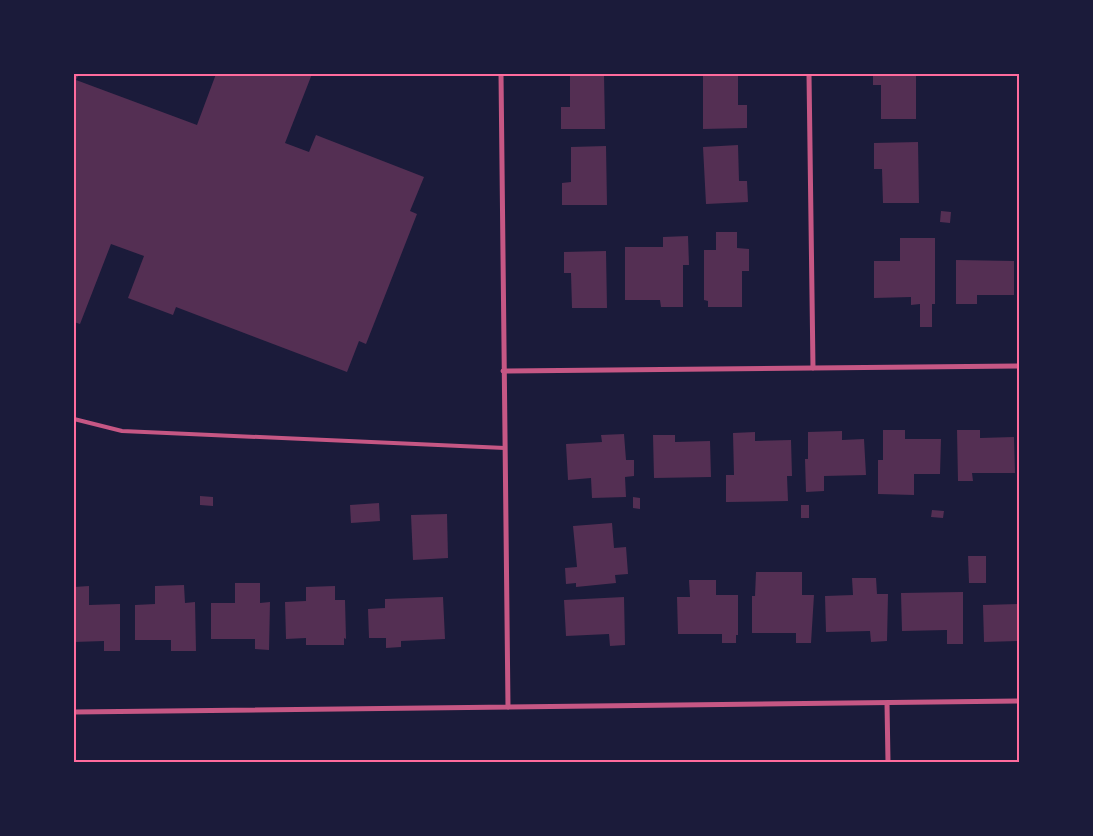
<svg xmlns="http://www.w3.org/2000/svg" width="1093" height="836" viewBox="0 0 1093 836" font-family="Merriweather,serif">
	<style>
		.building { fill: #542f53 }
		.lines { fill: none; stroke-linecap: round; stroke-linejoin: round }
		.service { stroke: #c65784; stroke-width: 4 }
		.minor { stroke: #c65784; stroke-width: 5 }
		.neatline { fill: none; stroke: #ff6b9d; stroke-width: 2 }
	</style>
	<rect width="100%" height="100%" fill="#1b1b3a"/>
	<g class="building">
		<polygon points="74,74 79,74 76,80 197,125 216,74 312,74 285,143 309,152 316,135 424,177 410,211 417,214 366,344 359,341 347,372 176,307 173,315 128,298 144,256 111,244 80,324 74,322"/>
		<polygon points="570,74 604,74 605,129 561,129 561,107 570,107"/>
		<polygon points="703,74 738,74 738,105 747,105 747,128 703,129"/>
		<polygon points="873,74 916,74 916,119 881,119 881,85 873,85"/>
		<polygon points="918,142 919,203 883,203 882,169 874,169 874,143"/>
		<polygon points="738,145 739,181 747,181 748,202 706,204 703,147"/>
		<polygon points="606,146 607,205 562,205 562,183 571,182 571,147"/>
		<polygon points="941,211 951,212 950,223 940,222"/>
		<polygon points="716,232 737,232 737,248 749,249 749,271 742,271 742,307 708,307 708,301 704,300 704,250 716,250"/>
		<polygon points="688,236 689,265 683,265 683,307 661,307 660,300 625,300 625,247 663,247 663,237"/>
		<polygon points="900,238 935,238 935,304 932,304 932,327 920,327 920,304 911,305 911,297 874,298 874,261 900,261"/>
		<polygon points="606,251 607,308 572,308 571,273 564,273 564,252"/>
		<polygon points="956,260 1014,261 1014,295 977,295 977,304 956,304"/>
		<polygon points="883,430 905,430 905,439 941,439 940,474 914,474 914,495 878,494 878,460 883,460"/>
		<polygon points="957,430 980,430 980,438 1014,437 1015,473 972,473 973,481 958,481"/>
		<polygon points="842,431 842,440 864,439 866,475 824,476 824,491 806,492 805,459 808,459 808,432"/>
		<polygon points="755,432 755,441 791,440 792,476 787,476 788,501 726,502 726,475 734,475 733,433"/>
		<polygon points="624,434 626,460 634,460 634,476 625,477 626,497 592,498 591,478 568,480 566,444 602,442 601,435"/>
		<polygon points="653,435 675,435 675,442 710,441 711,477 654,478"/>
		<polygon points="200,496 213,497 213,506 200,505"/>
		<polygon points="633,497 640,498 640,509 633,508"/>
		<polygon points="379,503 380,521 351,523 350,505"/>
		<rect x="801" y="505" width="8" height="13"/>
		<polygon points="932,510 944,511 943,518 931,517"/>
		<polygon points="447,514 448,558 413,560 411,515"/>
		<polygon points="612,523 614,548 626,547 628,574 615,575 616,583 576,587 576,583 566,584 565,568 577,567 573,526"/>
		<polygon points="968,556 986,556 986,583 969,583"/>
		<polygon points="756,572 802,572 802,595 814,595 811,643 796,643 796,633 752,633 752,596 755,596"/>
		<polygon points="852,578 876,578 877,594 888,594 887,641 871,642 870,631 826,632 825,596 853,595"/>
		<polygon points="689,580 716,580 716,595 738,595 738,635 736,635 736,643 722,643 722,634 678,634 677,597 690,597"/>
		<polygon points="235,583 260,583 260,603 270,602 269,650 255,649 255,639 211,639 211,603 235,603"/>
		<polygon points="184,585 185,603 195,602 196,651 171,651 171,640 135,640 135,605 155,604 155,586"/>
		<polygon points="89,586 89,605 120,604 120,651 104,651 104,641 74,642 74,587"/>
		<polygon points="335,586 335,600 345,600 346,639 344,638 344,645 306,645 306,638 286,639 285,602 306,601 306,587"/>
		<polygon points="963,592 963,644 947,644 947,630 902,631 901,593"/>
		<polygon points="443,597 445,639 401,641 401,647 386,648 386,638 369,638 368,609 385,608 385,599"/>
		<polygon points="624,597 625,645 610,646 609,634 566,636 564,600"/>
		<polygon points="1019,604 1019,641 984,642 983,605"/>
	</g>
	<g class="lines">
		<polyline class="service" points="74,419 122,431 505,448"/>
		<g class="minor">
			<polyline points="501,74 508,707"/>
			<polyline points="809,74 813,368"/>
			<polyline points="503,371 1019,366"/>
			<polyline points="887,703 888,762"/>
			<polyline points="74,712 1019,701"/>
		</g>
	</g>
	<rect width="1093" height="836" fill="none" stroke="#1b1b3a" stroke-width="150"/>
	<rect x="75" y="75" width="943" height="686" class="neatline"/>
</svg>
